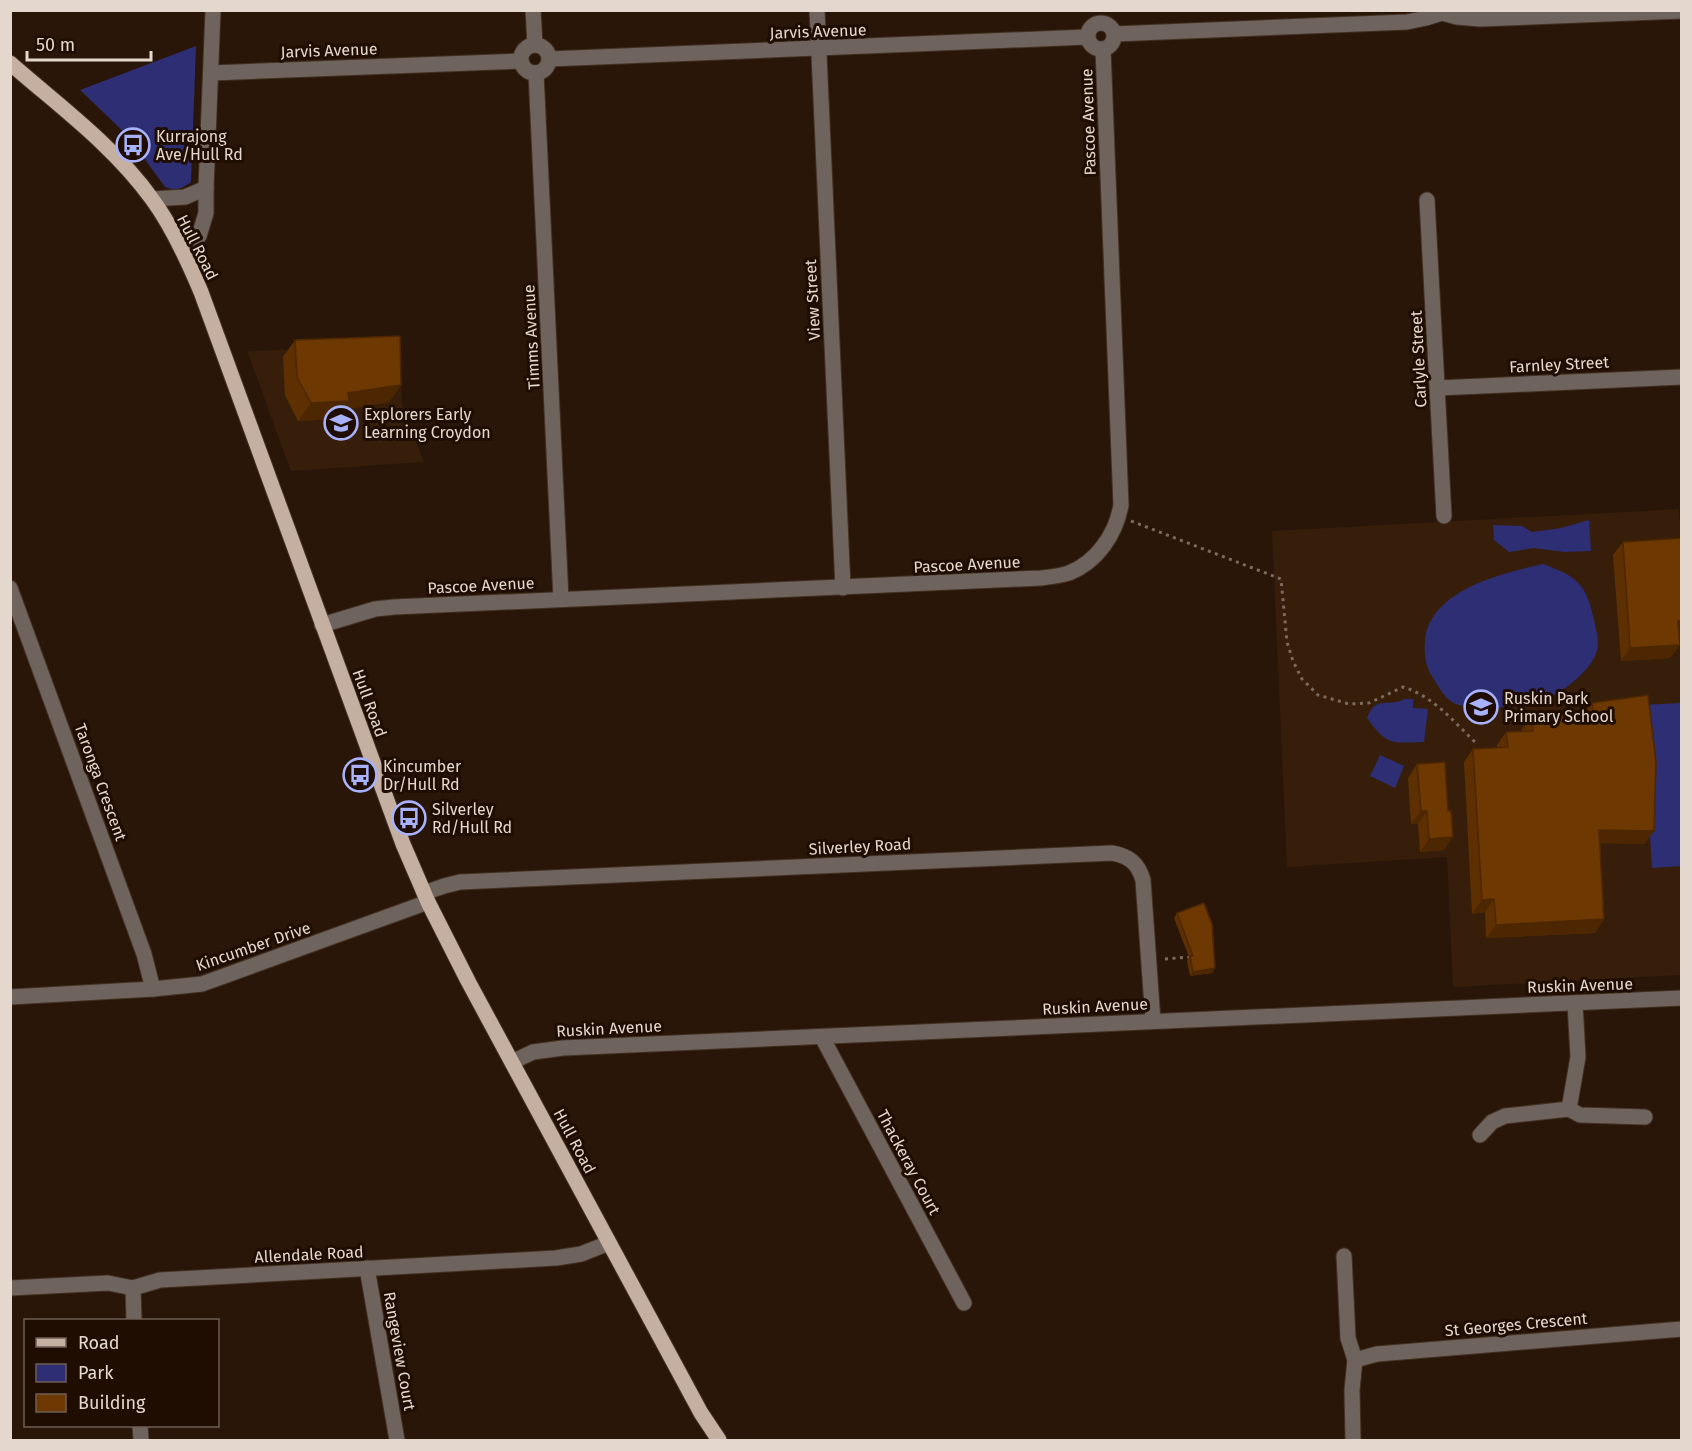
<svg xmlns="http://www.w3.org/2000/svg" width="1692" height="1451" viewBox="0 0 1692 1451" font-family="'Fira Sans',sans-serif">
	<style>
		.built { fill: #361e0a }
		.green { fill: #2e2e74 }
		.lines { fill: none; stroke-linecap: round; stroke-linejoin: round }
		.minor-casing { stroke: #433124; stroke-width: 17 }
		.major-casing { stroke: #433124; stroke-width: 17 }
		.path { stroke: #7b6b5f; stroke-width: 3; stroke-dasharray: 3 4.5; stroke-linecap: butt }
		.minor { stroke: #6f645d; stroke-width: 15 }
		.major { stroke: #c4afa0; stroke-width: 15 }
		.wall { fill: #5e3001 }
		.shaded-wall { fill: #4c2701 }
		.building { fill: #6d3801; stroke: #4c2701; stroke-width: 1.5 }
		.labels { text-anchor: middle; stroke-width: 6; stroke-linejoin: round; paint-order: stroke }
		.street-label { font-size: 16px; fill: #e4d7ce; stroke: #1f0d02 }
		.poi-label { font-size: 16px; fill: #e4d7ce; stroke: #1f0d02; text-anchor: start }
	</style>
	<rect width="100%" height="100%" fill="#291608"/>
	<g class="built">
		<polygon points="400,346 402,404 424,462 291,471 247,351"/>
		<polygon points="1679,509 1682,557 1681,975 1453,987 1447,857 1287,867 1272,531"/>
	</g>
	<g class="green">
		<path d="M196,46L191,182C181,189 177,191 165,187L128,136L80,90Z"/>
		<polygon points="1589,520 1591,551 1564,552 1534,548 1509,552 1494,540 1493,525 1522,526 1532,532 1561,528"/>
		<path d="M1543,564C1573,575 1586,582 1593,616C1595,625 1598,635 1598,643C1598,671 1551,701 1527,707C1521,708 1514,707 1509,707C1492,707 1475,710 1459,705C1446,702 1438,686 1432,676C1425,666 1424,652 1425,641C1429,590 1502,573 1543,564Z"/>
		<path d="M1404,699H1413V708L1428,709L1424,742C1392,743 1387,746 1367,718C1376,694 1389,708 1404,699Z"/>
		<polygon points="1681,703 1681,866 1652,868 1642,705"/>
		<polygon points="1380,755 1404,766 1395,788 1370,776"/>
	</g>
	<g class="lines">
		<defs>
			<g id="minor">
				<polyline points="533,10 535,45"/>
				<polyline points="817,10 843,588"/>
				<circle cx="1101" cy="36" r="13"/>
				<polyline points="1114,34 1407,22 1426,18 1442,13 1457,17 1480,19 1682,11"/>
				<circle cx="535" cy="59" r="14"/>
				<polyline points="549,59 1087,37"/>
				<polyline points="211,73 521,61"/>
				<polyline points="536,73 561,599"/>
				<polyline points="153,199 185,197 206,188"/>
				<polyline points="1427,200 1444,516"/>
				<polyline points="185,254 199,236 206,213 206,188 213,10"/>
				<polyline points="1438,388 1682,377"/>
				<polyline points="10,588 144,954 153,989"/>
				<path d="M322,625L375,609L394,607L1041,578C1050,577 1060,576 1069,573C1097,562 1116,534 1121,505L1103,49"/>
				<path d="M424,893L444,886L460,882L1112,853C1129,856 1138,863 1143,880L1153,1021"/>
				<polyline points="10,997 153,989 202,984 428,902"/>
				<polyline points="822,1037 964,1303"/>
				<polyline points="512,1062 533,1052 563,1048 1682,998"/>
				<polyline points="1569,1109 1578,1057 1575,1003"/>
				<polyline points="1480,1135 1492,1122 1505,1116 1569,1109 1580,1115 1645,1117"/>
				<polyline points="1344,1256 1348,1338 1355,1360 1352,1390 1353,1440"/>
				<polyline points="367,1268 397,1440"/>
				<polyline points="10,1288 108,1283 133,1288 160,1280 556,1258 581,1254 609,1243"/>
				<polyline points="133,1288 134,1320"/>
				<polyline points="1355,1360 1377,1354 1682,1329"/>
				<polyline points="140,1426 141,1440"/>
			</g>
			<path id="major" d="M10,63C59,106 114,146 152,199C172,226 188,261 201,292L403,844L428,902L468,981L701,1413L719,1440"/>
		</defs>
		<use href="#minor" class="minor-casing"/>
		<use href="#major" class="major-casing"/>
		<g class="path">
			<path d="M1131,521L1281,579L1287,642L1293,661L1302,679L1318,695L1349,704L1369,703L1403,687C1433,696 1453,721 1475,742"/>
			<polyline points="1165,959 1189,957"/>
		</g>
		<use href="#minor" class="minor"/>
		<use href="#major" class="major"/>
	</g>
	<g class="wall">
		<polygon points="295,340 401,385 389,402 343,410 336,419 298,421 285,395 283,357"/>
		<polygon points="1623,542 1679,633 1680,645 1670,658 1621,661 1613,555"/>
		<polygon points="1592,703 1654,831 1644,844 1600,843 1604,919 1595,933 1486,938 1485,912 1472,914 1464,762 1473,749 1497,748 1497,745 1506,732 1522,731 1522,729 1532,716 1585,712"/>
		<polygon points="1417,764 1448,811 1444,850 1420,852 1418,824 1411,824 1408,778"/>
		<polygon points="1177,913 1215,968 1212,973 1190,976 1187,961 1189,957 1174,918"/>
	</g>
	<g class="shaded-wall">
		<polygon points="401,385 389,402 343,410 336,419 298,421 311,403 348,393"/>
		<polygon points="1678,621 1682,621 1682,629 1678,634"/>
		<polygon points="1680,645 1670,658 1621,661 1630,648"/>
		<polygon points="1421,811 1427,811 1418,824 1411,824"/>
		<polygon points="1599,830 1654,831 1644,844 1589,843"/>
		<polygon points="1453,837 1444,850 1420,852 1429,839"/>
		<polygon points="1494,899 1485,912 1472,914 1482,900"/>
		<polygon points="1604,919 1595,933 1486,938 1496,925"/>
		<polygon points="1215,968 1212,973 1190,976 1193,972"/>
	</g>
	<g class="building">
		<polygon points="400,336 401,385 348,393 349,401 311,403 297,377 295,340"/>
		<polygon points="1682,538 1682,621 1678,621 1680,645 1630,648 1623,542"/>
		<polygon points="1648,695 1656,762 1654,831 1599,830 1604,919 1496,925 1494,899 1482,900 1473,749 1508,747 1506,732 1533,731 1532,716 1593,712 1592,703"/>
		<polygon points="1445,762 1448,811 1451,810 1453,837 1429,839 1427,811 1421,811 1417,764"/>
		<polygon points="1204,903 1212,924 1215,968 1193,972 1190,956 1193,956 1177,913"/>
	</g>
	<defs>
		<symbol id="bus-ring" viewBox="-11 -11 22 22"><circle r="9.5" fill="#1f0d02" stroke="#a7b1fc" stroke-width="1.5"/><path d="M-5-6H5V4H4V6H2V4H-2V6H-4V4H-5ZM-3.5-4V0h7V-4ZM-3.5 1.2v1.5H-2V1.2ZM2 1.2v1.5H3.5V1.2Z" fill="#a7b1fc"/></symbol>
		<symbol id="school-ring" viewBox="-11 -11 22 22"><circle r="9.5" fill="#1f0d02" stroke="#a7b1fc" stroke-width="1.5"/><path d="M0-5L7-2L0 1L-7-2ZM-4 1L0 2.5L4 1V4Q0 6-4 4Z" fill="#a7b1fc"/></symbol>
	</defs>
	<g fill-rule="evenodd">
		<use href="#bus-ring" x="114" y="126" width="38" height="38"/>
		<use href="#school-ring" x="322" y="404" width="38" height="38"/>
		<use href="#school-ring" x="1462" y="688" width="38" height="38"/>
		<use href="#bus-ring" x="341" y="756" width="38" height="38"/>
		<use href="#bus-ring" x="390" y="799" width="38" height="38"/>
	</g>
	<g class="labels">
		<g class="street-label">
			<text transform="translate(818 31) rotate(-2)" y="6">Jarvis Avenue</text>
			<text transform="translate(329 50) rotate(-2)" y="6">Jarvis Avenue</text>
			<text transform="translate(1088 122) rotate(-92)" y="6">Pascoe Avenue</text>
			<text transform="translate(198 247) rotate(63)" y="6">Hull Road</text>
			<text transform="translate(812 300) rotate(-93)" y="6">View Street</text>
			<text transform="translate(531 337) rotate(-93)" y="6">Timms Avenue</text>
			<text transform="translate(1418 359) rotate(-93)" y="6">Carlyle Street</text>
			<text transform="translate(1559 364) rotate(-3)" y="6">Farnley Street</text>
			<text transform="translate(967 564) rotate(-3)" y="6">Pascoe Avenue</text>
			<text transform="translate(481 585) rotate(-3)" y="6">Pascoe Avenue</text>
			<text transform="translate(370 703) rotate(70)" y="6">Hull Road</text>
			<text transform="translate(101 782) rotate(70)" y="6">Taronga Crescent</text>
			<text transform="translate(860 846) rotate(-3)" y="6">Silverley Road</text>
			<text transform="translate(253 946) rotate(-19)" y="6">Kincumber Drive</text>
			<text transform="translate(1580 985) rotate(-2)" y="6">Ruskin Avenue</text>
			<text transform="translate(1095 1006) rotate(-3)" y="6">Ruskin Avenue</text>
			<text transform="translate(609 1028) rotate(-3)" y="6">Ruskin Avenue</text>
			<text transform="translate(575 1141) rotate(62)" y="6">Hull Road</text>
			<text transform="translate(909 1162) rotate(62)" y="6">Thackeray Court</text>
			<text transform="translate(309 1254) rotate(-3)" y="6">Allendale Road</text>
			<text transform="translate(1516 1324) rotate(-5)" y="6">St Georges Crescent</text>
			<text transform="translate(400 1351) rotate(80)" y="6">Rangeview Court</text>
		</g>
		<g class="poi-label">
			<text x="156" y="142">Kurrajong<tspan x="156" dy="18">Ave/Hull Rd</tspan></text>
			<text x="364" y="420">Explorers Early<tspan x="364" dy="18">Learning Croydon</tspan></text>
			<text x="1504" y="704">Ruskin Park<tspan x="1504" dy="18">Primary School</tspan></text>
			<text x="383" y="772">Kincumber<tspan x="383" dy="18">Dr/Hull Rd</tspan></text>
			<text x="432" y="815">Silverley<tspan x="432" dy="18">Rd/Hull Rd</tspan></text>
		</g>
	</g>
	<rect width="1692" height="1451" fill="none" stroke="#e4d7ce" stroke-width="24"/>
	<rect x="24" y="1319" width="195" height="108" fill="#1f0d02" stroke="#6e5e54" stroke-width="1.5"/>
	<rect x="36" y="1338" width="30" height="9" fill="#c4afa0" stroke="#6e5e54" stroke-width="1.5"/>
	<text x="78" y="1349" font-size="18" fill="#e4d7ce">Road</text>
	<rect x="36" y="1364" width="30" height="18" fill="#2e2e74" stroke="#6e5e54" stroke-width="1.5"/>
	<text x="78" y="1379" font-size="18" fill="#e4d7ce">Park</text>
	<rect x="36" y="1394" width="30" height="18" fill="#6d3801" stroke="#6e5e54" stroke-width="1.5"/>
	<text x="78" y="1409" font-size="18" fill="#e4d7ce">Building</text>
	<path d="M27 51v9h124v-9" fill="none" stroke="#e4d7ce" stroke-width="3"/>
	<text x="36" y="51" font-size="18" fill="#e4d7ce" stroke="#1f0d02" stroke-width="4.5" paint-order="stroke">50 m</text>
</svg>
